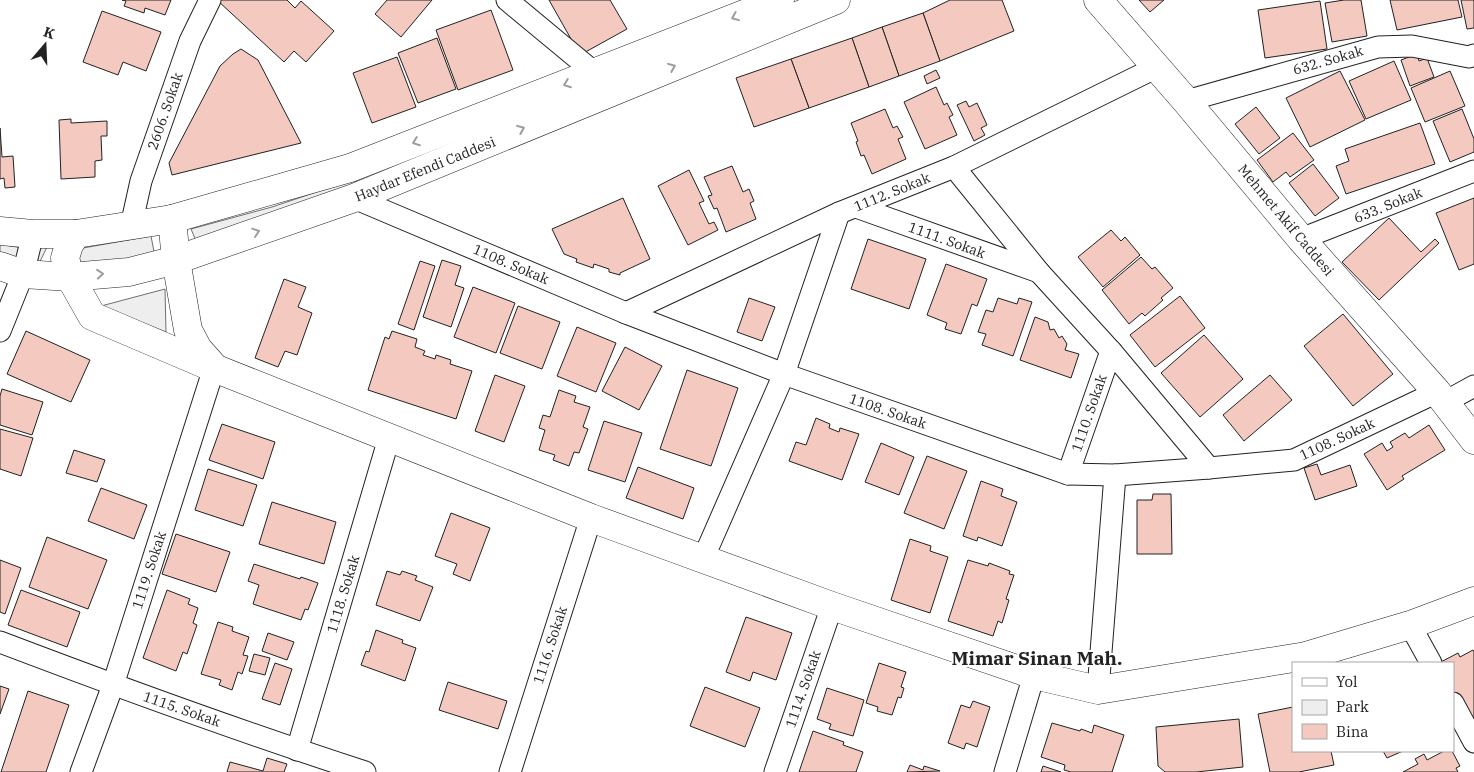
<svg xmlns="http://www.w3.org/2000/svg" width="1474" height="772" viewBox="0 0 1474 772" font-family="'IBM Plex Serif',serif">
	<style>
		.green { fill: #eee; stroke: #6f6f6f }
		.building { fill: #f3c9c0; stroke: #222 }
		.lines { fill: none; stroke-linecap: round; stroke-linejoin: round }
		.minor-casing { stroke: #222; stroke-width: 23 }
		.tertiary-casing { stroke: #222; stroke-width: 29 }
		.secondary-casing { stroke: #222; stroke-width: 29 }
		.minor { stroke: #fff; stroke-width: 21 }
		.tertiary { stroke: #fff; stroke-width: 28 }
		.secondary { stroke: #fff; stroke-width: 28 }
		.oneway { stroke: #9c9c9c }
		.labels { text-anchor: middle; stroke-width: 4; stroke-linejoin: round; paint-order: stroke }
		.street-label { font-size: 14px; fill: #222; stroke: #fff }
		.district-label { font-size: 19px; font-weight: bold; fill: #222; stroke: #fff }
	</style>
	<rect width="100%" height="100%" fill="#fff"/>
	<g class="green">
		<polygon points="355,179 359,187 200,250 191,229 272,207"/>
		<polygon points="151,236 156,262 76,277 77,256 83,248"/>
		<polygon points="0,244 22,248 47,247 31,280 0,269"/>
		<polygon points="165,289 166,332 101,306"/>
	</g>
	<g class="building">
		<polygon points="122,0 171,0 165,15 145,8 144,13 124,6 126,1"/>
		<polygon points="217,0 287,0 295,8 301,1 334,31 306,62 294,51 284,62"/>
		<polygon points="387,0 432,0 401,37 375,14"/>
		<polygon points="549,0 610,0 627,29 580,55"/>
		<polygon points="950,0 1002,0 1014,31 940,61 923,13"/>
		<polygon points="1139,0 1164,0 1150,12"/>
		<polygon points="1344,0 1361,0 1367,36 1332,42 1325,3"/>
		<polygon points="1390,0 1458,0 1462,17 1397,30"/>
		<polygon points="1461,0 1474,0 1474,28 1467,29"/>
		<polygon points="1320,1 1327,49 1265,58 1258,10"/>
		<polygon points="491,10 513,70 458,90 436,30"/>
		<polygon points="102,11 161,32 146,71 123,62 118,75 83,62"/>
		<polygon points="923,13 940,61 899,76 882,27"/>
		<polygon points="882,27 899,76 869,87 852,38"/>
		<polygon points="437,38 456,89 418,103 398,53"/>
		<polygon points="852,38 869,87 809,108 791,59"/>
		<polygon points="241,49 258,60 301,143 172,175 169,163 220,66 233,54"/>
		<polygon points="1417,54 1419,61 1427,58 1434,77 1410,86 1401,60"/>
		<polygon points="397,57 416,107 372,123 353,73"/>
		<polygon points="791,59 809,108 754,127 736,78"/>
		<polygon points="1394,61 1411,100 1366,119 1349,81"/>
		<polygon points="936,70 940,78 927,84 924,76"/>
		<polygon points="1340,71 1365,120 1310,147 1286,98"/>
		<polygon points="1450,71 1465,106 1425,122 1411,88"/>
		<polygon points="936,87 944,105 947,103 953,115 949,117 957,135 925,149 904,102"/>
		<polygon points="966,101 969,107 977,103 987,125 981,128 985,135 974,141 957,105"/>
		<polygon points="1256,107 1280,138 1259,154 1235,124"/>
		<polygon points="885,109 893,128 897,126 903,137 898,139 906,159 872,174 864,155 861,156 856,142 858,141 851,123"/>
		<polygon points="1462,109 1474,139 1474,152 1450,162 1433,121"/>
		<polygon points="71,119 71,123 107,121 107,136 101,136 102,160 95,161 95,177 61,179 59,120"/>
		<polygon points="1420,123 1435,164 1346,194 1336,166 1349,161 1345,149"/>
		<polygon points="0,128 2,157 13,156 15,187 5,188 4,178 0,179"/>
		<polygon points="1293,133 1314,160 1290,177 1286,172 1273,182 1257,160"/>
		<polygon points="1313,164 1339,198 1315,216 1289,183"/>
		<polygon points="732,166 743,192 749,189 754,201 750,203 756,219 726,232 717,208 714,209 708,196 712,195 704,177"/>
		<polygon points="689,170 704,201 699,203 709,224 714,222 718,230 688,245 658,186"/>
		<polygon points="623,198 650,259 620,273 620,275 609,272 609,269 594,264 593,268 576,262 577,259 564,254 552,229"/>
		<polygon points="1474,198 1474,264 1459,270 1436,213"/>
		<polygon points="1389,218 1421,252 1435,239 1439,243 1379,300 1342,262"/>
		<polygon points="1111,230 1121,241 1125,237 1140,255 1103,287 1078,257"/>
		<polygon points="868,239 926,259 909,309 851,289"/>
		<polygon points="1141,257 1152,269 1155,267 1173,288 1161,298 1163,300 1145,316 1142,313 1129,324 1102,290"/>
		<polygon points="442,260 461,266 455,285 464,288 451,327 423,317"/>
		<polygon points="420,261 435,266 414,330 398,324"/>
		<polygon points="946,264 987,279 977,306 972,304 961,334 945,329 947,323 927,315"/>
		<polygon points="284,279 306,287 298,307 312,313 297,355 285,351 278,367 255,358"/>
		<polygon points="473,287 515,303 496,353 454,337"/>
		<polygon points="1180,296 1205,328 1155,367 1130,335"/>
		<polygon points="749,298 775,307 762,341 737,332"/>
		<polygon points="998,298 1017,304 1019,298 1032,302 1013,356 982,345 986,334 978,332 986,310 993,312"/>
		<polygon points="518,306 560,322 542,369 500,353"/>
		<polygon points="1343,314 1393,374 1353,406 1304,346"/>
		<polygon points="1035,317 1048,322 1050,330 1054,329 1059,338 1062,336 1067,344 1065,350 1079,354 1071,378 1020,360"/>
		<polygon points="577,327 616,343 596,392 557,376"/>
		<polygon points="26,331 90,360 71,402 7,374"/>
		<polygon points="392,331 417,339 415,347 425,351 423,355 435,359 436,355 451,360 450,364 472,371 456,419 368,390 385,337 389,339"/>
		<polygon points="1204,335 1243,379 1200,417 1161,373"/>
		<polygon points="625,347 662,366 639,410 602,391"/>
		<polygon points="687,370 738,388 711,466 660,449"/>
		<polygon points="495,375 525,386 504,442 475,431"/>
		<polygon points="1270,375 1292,400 1244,441 1223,415"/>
		<polygon points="2,389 43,402 32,435 0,425 0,396"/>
		<polygon points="559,390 576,396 574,402 590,407 583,427 588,429 579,453 574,452 569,466 553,460 555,455 539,450 545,430 539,428 543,415 550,417"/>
		<polygon points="816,418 830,424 829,428 839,432 840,428 859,434 842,480 789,461 796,442 806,445"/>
		<polygon points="604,421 642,433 625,482 588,470"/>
		<polygon points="222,424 275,442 263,479 209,460"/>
		<polygon points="1429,425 1445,450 1402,476 1404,479 1387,490 1364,454 1382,443 1387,451 1393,447 1390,442 1405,433 1409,438"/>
		<polygon points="0,429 33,438 21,476 0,469"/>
		<polygon points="881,443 914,457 899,495 865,482"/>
		<polygon points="74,450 105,460 97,482 66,473"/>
		<polygon points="927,456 967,471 944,529 904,513"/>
		<polygon points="1317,464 1321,475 1350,465 1357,486 1315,500 1304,468"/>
		<polygon points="638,467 694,488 683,519 626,498"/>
		<polygon points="208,469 257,485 243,526 195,510"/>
		<polygon points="981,481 1003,489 1001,496 1017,502 1002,546 978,537 977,541 963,536"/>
		<polygon points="101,488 147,505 134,539 88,521"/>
		<polygon points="1153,494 1171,494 1172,554 1137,554 1137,500 1152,500"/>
		<polygon points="272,502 336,522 324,564 259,544"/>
		<polygon points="451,513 490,528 470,581 453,574 457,564 435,556"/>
		<polygon points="176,534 230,552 216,592 162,574"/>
		<polygon points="47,537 107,560 88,609 29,587"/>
		<polygon points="910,539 931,546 930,551 948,557 930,613 891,600"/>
		<polygon points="0,560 21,568 5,614 0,612"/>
		<polygon points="968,560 988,566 989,563 1010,571 1009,574 1014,575 1006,599 1009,600 1002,623 998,621 993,636 948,621"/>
		<polygon points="254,564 300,579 301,577 318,583 308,610 305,609 301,620 253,604 259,585 248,581"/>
		<polygon points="387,571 400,575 402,571 417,576 415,580 433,587 420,621 376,605"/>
		<polygon points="21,590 80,612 67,647 8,625"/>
		<polygon points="167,590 190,599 188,604 198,608 193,623 197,625 187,654 183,652 176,671 143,658"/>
		<polygon points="746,617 792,633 776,680 753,672 750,681 726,672"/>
		<polygon points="218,622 233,627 232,631 249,637 243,655 248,656 242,674 238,672 232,690 219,685 221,680 201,674"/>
		<polygon points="376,630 403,640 402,643 416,648 405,681 361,665 366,651 369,652"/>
		<polygon points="268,633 294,642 287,660 262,651"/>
		<polygon points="1473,650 1474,652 1474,722 1453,697 1453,663 1439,663 1458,653 1460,657"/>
		<polygon points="254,654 270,658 265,675 249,671"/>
		<polygon points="275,663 292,669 280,705 262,699"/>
		<polygon points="879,663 906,672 901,687 904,688 901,698 898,697 892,715 877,711 878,707 866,703"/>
		<polygon points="448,682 507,701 498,729 439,710"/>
		<polygon points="0,686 9,689 0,714"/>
		<polygon points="705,687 760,708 745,747 690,726"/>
		<polygon points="827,688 864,700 853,736 829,729 831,724 817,719"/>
		<polygon points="28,691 69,705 46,772 1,772"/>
		<polygon points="973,701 990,707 977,747 966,743 964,749 948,743 961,705 970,708"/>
		<polygon points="1293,707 1293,751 1331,751 1334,765 1299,772 1270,772 1258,714"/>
		<polygon points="1239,719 1243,767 1196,772 1165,772 1158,766 1156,727"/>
		<polygon points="1052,723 1080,731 1081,729 1092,733 1094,725 1124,735 1112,772 1071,772 1064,770 1065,765 1041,757"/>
		<polygon points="813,731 844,742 843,745 863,752 856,772 799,772"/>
		<polygon points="1383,751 1403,751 1387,758"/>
		<polygon points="1444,751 1452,751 1460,766 1456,768 1458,772 1403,772 1418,764 1415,759 1424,754 1427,760"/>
		<polygon points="267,758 287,764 284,772 227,772 230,762 263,771"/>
		<polygon points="910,765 923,770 924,766 940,771 907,772"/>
		<polygon points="1043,766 1061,772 1041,772"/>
	</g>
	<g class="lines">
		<defs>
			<g id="minor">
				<polyline points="507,0 595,73"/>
				<polyline points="1186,101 1378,47 1412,46 1469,57 1474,55"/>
				<polyline points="954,167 1039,272 1111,351 1209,468"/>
				<polyline points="354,198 626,313 784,374 1068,474 1115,475 1209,468 1294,460 1437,392"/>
				<polyline points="856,207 1039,272"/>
				<polyline points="131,226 141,181 190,41 210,0"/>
				<polyline points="1301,239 1474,171"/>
				<polyline points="626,313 839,213 954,167 1157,67"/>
				<polyline points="0,331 23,274 33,234"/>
				<polyline points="1445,402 1474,386"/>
				<polyline points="1068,474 1111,351"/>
				<polyline points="703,559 784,374 839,213"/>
				<polyline points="1410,625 1431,663"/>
				<path d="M0,642C121,688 242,732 365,772"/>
				<polyline points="1098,690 1115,475"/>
				<polyline points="1453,703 1474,742"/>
				<polyline points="297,750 389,438"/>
				<polyline points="81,772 113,685 214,368"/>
				<polyline points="510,772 591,518"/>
				<polyline points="775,772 832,606"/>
				<polyline points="1005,772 1034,675"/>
			</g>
			<g id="tertiary">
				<polyline points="1098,0 1186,101 1301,239 1437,392 1474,440"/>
				<polyline points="172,219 176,260 188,330 198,349 214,367"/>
				<polyline points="76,234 69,245 65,258 70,277 92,316 214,368 591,518 832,606 1034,675 1098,690 1306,656 1410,625 1474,601"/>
			</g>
			<g id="secondary">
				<polyline points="0,231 33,234 76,234 172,219 350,168 780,0"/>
				<polyline points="0,266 23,274 70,277 129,272 176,260 354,198 836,0"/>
			</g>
		</defs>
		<use href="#minor" class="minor-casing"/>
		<use href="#tertiary" class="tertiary-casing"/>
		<use href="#secondary" class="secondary-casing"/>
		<use href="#minor" class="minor"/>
		<use href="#tertiary" class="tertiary"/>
		<use href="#secondary" class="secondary"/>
	</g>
	<defs><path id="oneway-chevron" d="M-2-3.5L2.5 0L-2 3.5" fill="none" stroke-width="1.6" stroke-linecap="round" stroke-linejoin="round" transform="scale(1.25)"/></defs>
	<g class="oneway">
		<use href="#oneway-chevron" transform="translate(735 17) rotate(158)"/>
		<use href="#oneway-chevron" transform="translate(672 67) rotate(-22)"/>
		<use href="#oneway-chevron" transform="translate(567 84) rotate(159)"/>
		<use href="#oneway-chevron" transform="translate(521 129) rotate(-22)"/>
		<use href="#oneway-chevron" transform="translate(416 142) rotate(159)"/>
		<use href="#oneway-chevron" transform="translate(256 232) rotate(-19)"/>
		<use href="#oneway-chevron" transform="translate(100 274) rotate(-5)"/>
	</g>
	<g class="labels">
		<g class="street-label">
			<text transform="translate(1328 60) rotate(-16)" y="5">632. Sokak</text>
			<text transform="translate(165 111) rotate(-71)" y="5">2606. Sokak</text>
			<text transform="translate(425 169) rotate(-22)" y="5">Haydar Efendi Caddesi</text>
			<text transform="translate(892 192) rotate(-22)" y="5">1112. Sokak</text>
			<text transform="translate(1388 205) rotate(-22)" y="5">633. Sokak</text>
			<text transform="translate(1286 220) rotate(50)" y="5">Mehmet Akif Caddesi</text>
			<text transform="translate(947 240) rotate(20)" y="5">1111. Sokak</text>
			<text transform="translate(511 264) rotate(23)" y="5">1108. Sokak</text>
			<text transform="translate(888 411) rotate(19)" y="5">1108. Sokak</text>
			<text transform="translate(1089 413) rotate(-71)" y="5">1110. Sokak</text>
			<text transform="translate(1337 439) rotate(-25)" y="5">1108. Sokak</text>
			<text transform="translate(149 570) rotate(-72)" y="5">1119. Sokak</text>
			<text transform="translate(343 594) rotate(-73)" y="5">1118. Sokak</text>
			<text transform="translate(550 645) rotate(-72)" y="5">1116. Sokak</text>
			<text transform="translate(803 689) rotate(-71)" y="5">1114. Sokak</text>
			<text transform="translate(182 709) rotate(19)" y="5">1115. Sokak</text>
		</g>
		<g class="district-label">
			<text x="1037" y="665">Mimar Sinan Mah.</text>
		</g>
	</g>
	<rect x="1292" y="662" width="162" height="90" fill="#ffffff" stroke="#a7a7a7"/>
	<rect x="1302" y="678" width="25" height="8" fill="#ffffff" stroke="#a7a7a7"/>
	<text x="1336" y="687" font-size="15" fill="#222222">Yol</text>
	<rect x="1302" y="700" width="25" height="15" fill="#eeeeee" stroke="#a7a7a7"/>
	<text x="1336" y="712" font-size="15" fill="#222222">Park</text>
	<rect x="1302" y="724" width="25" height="15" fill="#f3c9c0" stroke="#a7a7a7"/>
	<text x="1336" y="737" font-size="15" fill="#222222">Bina</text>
	<g transform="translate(45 45) rotate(19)" stroke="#ffffff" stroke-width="4" paint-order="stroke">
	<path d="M0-4L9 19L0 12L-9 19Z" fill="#222222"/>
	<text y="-8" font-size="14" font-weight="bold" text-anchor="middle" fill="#222222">K</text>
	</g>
</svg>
